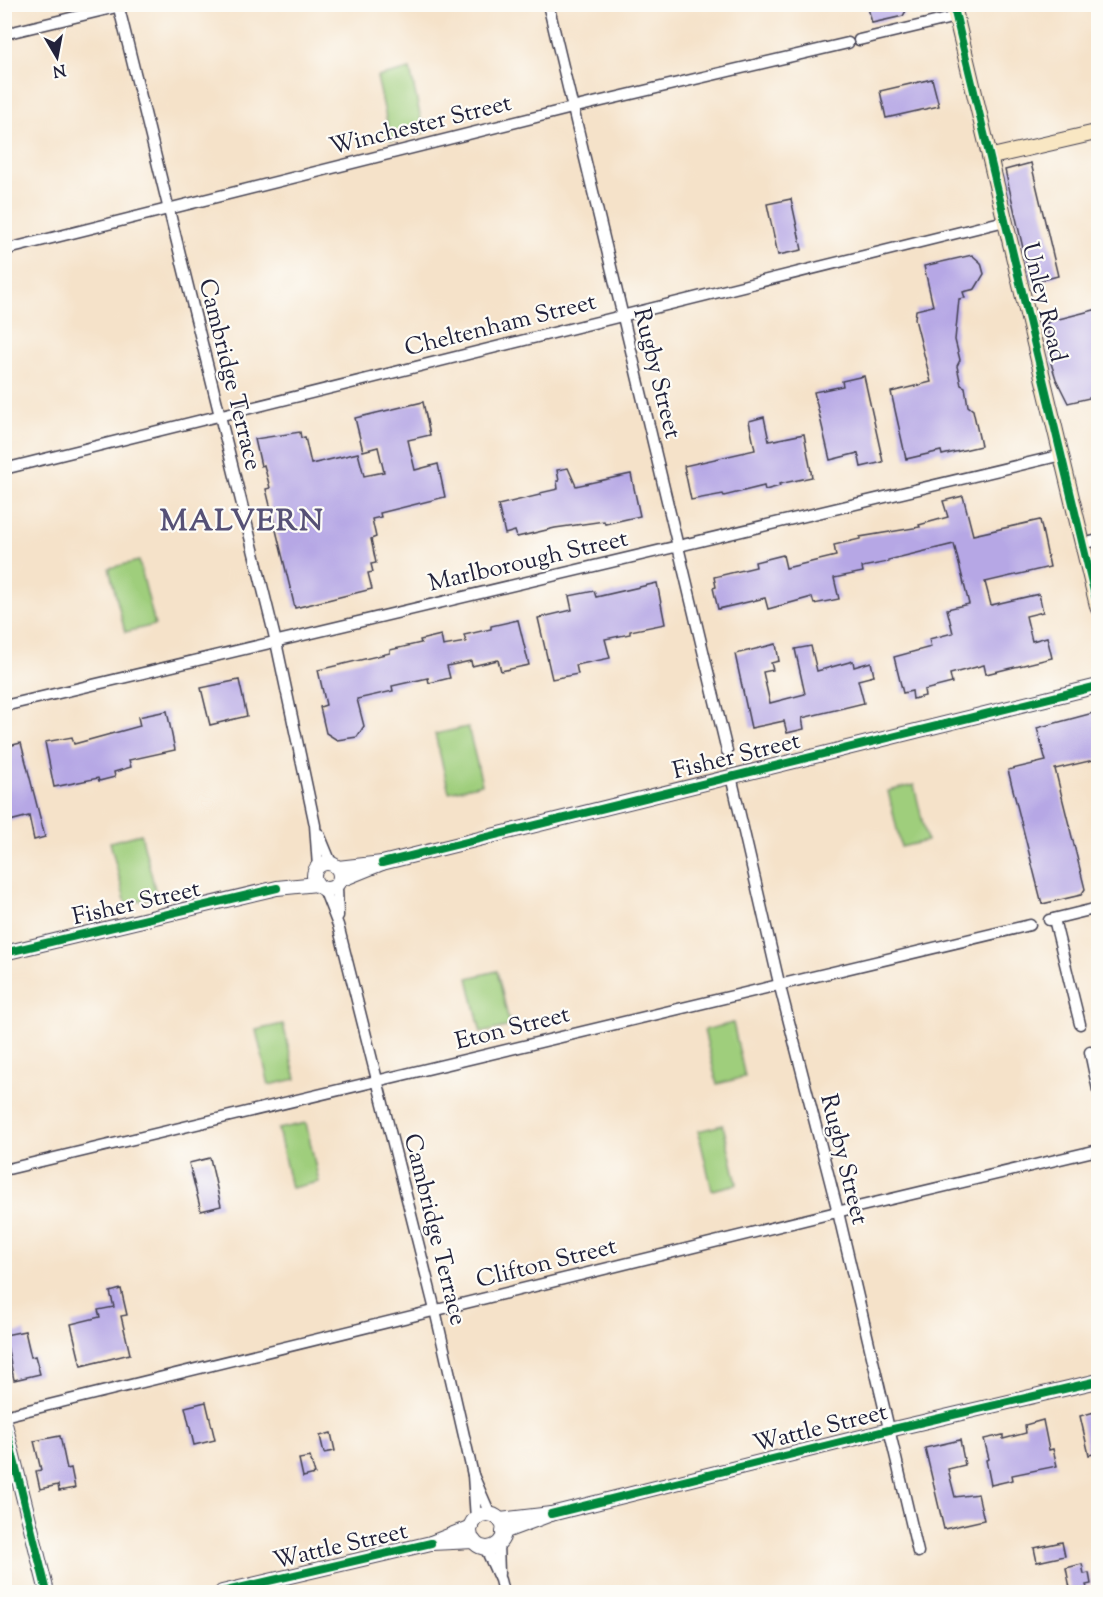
<svg xmlns="http://www.w3.org/2000/svg" width="1103" height="1597" viewBox="0 0 1103 1597" font-family="'Sorts Mill Goudy',serif">
	<style>
		.green { fill: #9fce7c; stroke: #60785c; stroke-width: 1.5 }
		.building { fill: #b6a7e5 }
		.lines { fill: none; stroke-linecap: round; stroke-linejoin: round }
		.minor-casing { stroke: #423f50; stroke-width: 13 }
		.tertiary-casing { stroke: #423f50; stroke-width: 16 }
		.secondary-casing { stroke: #423f50; stroke-width: 17 }
		.minor { stroke: #fff; stroke-width: 10 }
		.tertiary { stroke: #fff; stroke-width: 14 }
		.secondary { stroke: #f9e7c3; stroke-width: 15 }
		.cycleway-casing { stroke: #fdfcf7; stroke-width: 11 }
		.cycleway { stroke: #00873e; stroke-width: 8 }
		.labels { text-anchor: middle; stroke-width: 4.5; stroke-linejoin: round; paint-order: stroke }
		.street-label { font-size: 24px; fill: #22223b; stroke: #fdfcf7 }
		.district-label { font-size: 30px; font-weight: bold; letter-spacing: 1.5px; fill: #565176; stroke: #fdfcf7 }
	</style>
	<rect width="100%" height="100%" fill="#fdfcf7"/>
	<filter id="ink" filterUnits="userSpaceOnUse"><feTurbulence type="fractalNoise" baseFrequency=".0167" numOctaves="2"/><feDisplacementMap in="SourceGraphic" scale="12" xChannelSelector="R" yChannelSelector="G"/><feConvolveMatrix kernelMatrix="1 2 1 2 8 2 1 2 1" color-interpolation-filters="sRGB"/></filter>
	<filter id="wash" filterUnits="userSpaceOnUse"><feTurbulence type="fractalNoise" baseFrequency=".008" numOctaves="4" result="noise"/><feDisplacementMap in="SourceGraphic" scale="24" xChannelSelector="R" yChannelSelector="G"/><feGaussianBlur stdDeviation="1.35" result="paint"/><feColorMatrix in="noise" values="0 0 0 0 0 0 0 0 0 0 0 0 0 0 0 0 0 1.4 0 .05"/><feComposite in="paint" operator="in"/></filter>
	<g filter="url(#wash)">
		<rect width="100%" height="100%" fill="#f5e2c9"/>
		<g class="green">
			<polygon points="410,69 424,133 391,140 377,77"/>
			<polygon points="139,561 155,625 125,632 109,568"/>
			<polygon points="468,727 482,784 449,792 435,734"/>
			<polygon points="914,785 927,841 901,847 888,791"/>
			<polygon points="141,834 157,897 126,904 110,842"/>
			<polygon points="497,971 510,1026 481,1033 468,978"/>
			<polygon points="733,1023 745,1077 717,1084 704,1030"/>
			<polygon points="283,1024 296,1079 269,1085 256,1030"/>
			<polygon points="306,1123 319,1182 291,1188 278,1129"/>
			<polygon points="723,1125 737,1184 712,1190 698,1131"/>
		</g>
		<g id="blocks">
			<g class="building">
				<polygon points="867,4 910,4 903,16 872,23"/>
				<polygon points="932,79 939,106 886,118 880,91"/>
				<polygon points="1031,163 1058,276 1031,283 1005,170"/>
				<polygon points="791,199 802,250 778,255 767,204"/>
				<polygon points="972,255 981,263 984,274 975,289 963,292 965,298 959,299 955,340 960,360 957,366 961,385 965,387 968,406 973,410 981,446 942,455 941,451 906,459 891,392 931,382 915,319 916,310 933,306 924,266"/>
				<polygon points="1098,309 1098,396 1068,403 1056,379 1051,363 1047,322"/>
				<polygon points="864,376 883,462 861,467 858,453 830,460 814,392 843,386 842,381"/>
				<polygon points="423,402 430,435 408,440 415,470 438,464 445,497 380,513 381,517 372,519 376,537 371,539 376,563 371,564 373,572 368,573 372,589 295,608 266,489 270,488 264,465 261,466 255,439 300,432 301,438 305,437 311,464 358,453 364,476 384,472 378,447 363,451 355,418"/>
				<polygon points="764,417 769,441 804,434 812,477 779,484 780,486 765,490 764,486 724,496 723,494 691,500 684,466 755,450 749,421"/>
				<polygon points="568,468 576,486 631,474 640,516 605,524 604,521 555,528 517,537 515,531 505,534 498,505 540,495 540,493 558,489 557,481 559,481 557,470"/>
				<polygon points="963,496 973,535 1040,520 1050,567 985,582 991,605 1039,594 1043,612 1026,616 1032,641 1047,637 1052,658 986,674 984,665 950,674 952,683 924,690 925,696 913,699 912,691 903,693 894,657 931,647 929,639 953,633 947,609 969,604 954,544 888,560 888,562 862,567 863,572 834,578 839,599 814,604 812,597 768,609 765,598 718,609 713,588 716,587 714,577 756,567 755,562 783,555 786,568 836,556 834,545 860,539 860,537 920,527 919,525 948,517 943,501"/>
				<polygon points="657,583 665,624 630,631 630,634 605,639 610,658 576,665 578,674 552,679 538,618 572,610 569,596 594,591 596,597"/>
				<polygon points="518,620 529,665 501,671 498,660 472,666 471,661 447,666 450,678 429,683 428,678 392,686 393,691 357,699 364,726 357,737 337,740 326,733 320,707 326,705 318,670 390,653 390,650 421,643 420,640 441,635 443,646 466,642 464,635 491,629 491,626"/>
				<polygon points="776,644 779,661 771,663 773,670 763,672 770,703 805,694 795,649 811,646 817,671 853,661 854,667 871,662 874,676 858,680 864,703 802,718 804,729 787,733 784,721 751,728 735,654"/>
				<polygon points="239,680 247,716 210,725 201,688"/>
				<polygon points="167,711 175,750 129,760 131,767 114,772 115,777 99,781 98,778 54,787 45,742 72,737 74,744 140,726 138,717"/>
				<polygon points="1093,713 1098,714 1098,759 1055,769 1085,889 1081,895 1042,904 1008,770 1046,761 1037,728"/>
				<polygon points="21,743 45,837 34,840 29,816 10,821 4,800 4,747"/>
				<polygon points="210,1158 221,1206 201,1211 189,1163"/>
				<polygon points="121,1289 127,1315 121,1316 130,1354 81,1366 71,1324 100,1317 98,1310 114,1307 110,1292"/>
				<polygon points="25,1331 31,1357 35,1356 40,1374 14,1380 5,1335"/>
				<polygon points="206,1402 215,1440 194,1445 185,1407"/>
				<polygon points="1098,1411 1098,1453 1089,1455 1080,1416"/>
				<polygon points="1043,1420 1049,1450 1053,1449 1057,1466 1012,1475 1013,1480 991,1485 986,1460 989,1459 984,1439 1003,1435 1003,1439 1026,1433 1025,1425"/>
				<polygon points="331,1433 335,1451 324,1453 320,1436"/>
				<polygon points="60,1436 67,1469 71,1468 75,1488 59,1491 58,1485 40,1489 36,1471 41,1470 34,1441"/>
				<polygon points="960,1440 965,1465 948,1469 955,1497 978,1494 984,1520 944,1529 925,1448"/>
				<polygon points="310,1457 315,1474 303,1477 299,1459"/>
				<polygon points="1062,1542 1065,1556 1037,1562 1034,1548"/>
				<polygon points="1082,1564 1084,1574 1089,1573 1091,1584 1086,1585 1088,1591 1071,1593 1066,1568"/>
			</g>
		</g>
	</g>
	<g filter="url(#ink)">
		<use href="#blocks" fill-opacity="0" stroke="#423f50" stroke-width="1.5"/>
		<g class="lines">
			<defs>
				<g id="minor">
					<polyline points="118,4 276,642 315,825 318,867"/>
					<polyline points="548,4 727,751"/>
					<polyline points="4,34 129,4"/>
					<polyline points="859,40 956,17"/>
					<polyline points="4,250 572,108 848,43"/>
					<polyline points="4,469 1005,221"/>
					<polyline points="1083,544 1098,540"/>
					<polyline points="4,706 1062,455"/>
					<polyline points="731,776 779,983 838,1212 918,1552"/>
					<polyline points="319,834 331,863"/>
					<polyline points="337,886 338,916"/>
					<polyline points="324,889 338,925 435,1310 473,1475"/>
					<polyline points="1054,919 1080,1024"/>
					<polyline points="1049,920 1098,908"/>
					<polyline points="1090,1052 1098,1090"/>
					<path d="M4,1170C347,1089 688,1004 1030,925"/>
					<polyline points="4,1416 849,1209 1098,1150"/>
					<polyline points="476,1519 473,1475 490,1514"/>
					<polyline points="498,1543 499,1574"/>
					<polyline points="485,1547 500,1580 503,1592"/>
				</g>
				<g id="tertiary">
					<circle cx="327" cy="876" r="13"/>
					<polyline points="382,863 1098,686"/>
					<polyline points="338,868 382,863 340,880"/>
					<polyline points="4,953 277,888 317,884"/>
					<polyline points="4,1420 47,1592"/>
					<polyline points="551,1514 889,1430 1098,1381"/>
					<circle cx="487" cy="1531" r="17"/>
					<polyline points="500,1520 551,1514 503,1532"/>
					<polyline points="471,1527 431,1543 474,1541"/>
					<polyline points="222,1592 431,1543"/>
				</g>
				<g id="secondary">
					<polyline points="953,4 1098,608"/>
					<polyline points="990,157 1098,132"/>
				</g>
			</defs>
			<use href="#minor" class="minor-casing"/>
			<use href="#tertiary" class="tertiary-casing"/>
			<use href="#secondary" class="secondary-casing"/>
			<use href="#minor" class="minor"/>
			<use href="#tertiary" class="tertiary"/>
			<use href="#secondary" class="secondary"/>
			<defs>
				<g id="cycleway">
					<polyline points="953,4 1098,608"/>
					<polyline points="382,863 1098,686"/>
					<polyline points="4,953 277,888"/>
					<polyline points="4,1420 47,1592"/>
					<polyline points="551,1514 889,1430 1098,1381"/>
					<polyline points="222,1592 431,1543"/>
				</g>
			</defs>
			<use href="#cycleway" class="cycleway-casing"/>
			<use href="#cycleway" class="cycleway"/>
		</g>
	</g>
	<g class="labels">
		<g class="street-label">
			<text transform="translate(420 124) rotate(-14)" y="8">Winchester Street</text>
			<text transform="translate(1045 302) rotate(76)" y="8">Unley Road</text>
			<text transform="translate(500 324) rotate(-14)" y="8">Cheltenham Street</text>
			<text transform="translate(658 373) rotate(76)" y="8">Rugby Street</text>
			<text transform="translate(231 374) rotate(76)" y="8">Cambridge Terrace</text>
			<text transform="translate(528 560) rotate(-13)" y="8">Marlborough Street</text>
			<text transform="translate(736 755) rotate(-14)" y="8">Fisher Street</text>
			<text transform="translate(136 902) rotate(-13)" y="8">Fisher Street</text>
			<text transform="translate(512 1027) rotate(-14)" y="8">Eton Street</text>
			<text transform="translate(845 1159) rotate(76)" y="8">Rugby Street</text>
			<text transform="translate(436 1229) rotate(76)" y="8">Cambridge Terrace</text>
			<text transform="translate(546 1262) rotate(-14)" y="8">Clifton Street</text>
			<text transform="translate(820 1427) rotate(-14)" y="8">Wattle Street</text>
			<text transform="translate(340 1545) rotate(-13)" y="8">Wattle Street</text>
		</g>
		<g class="district-label">
			<text x="242" y="530">MALVERN</text>
		</g>
	</g>
	<rect width="1103" height="1597" fill="none" stroke="#fdfcf7" stroke-width="24"/>
	<g transform="translate(57 57) rotate(170)" stroke="#fdfcf7" stroke-width="4.5" paint-order="stroke">
	<path d="M0-4.5L10 22L0 15L-10 22Z" fill="#22223b"/>
	<text y="-9" font-size="16" font-weight="bold" text-anchor="middle" fill="#22223b">N</text>
	</g>
</svg>
